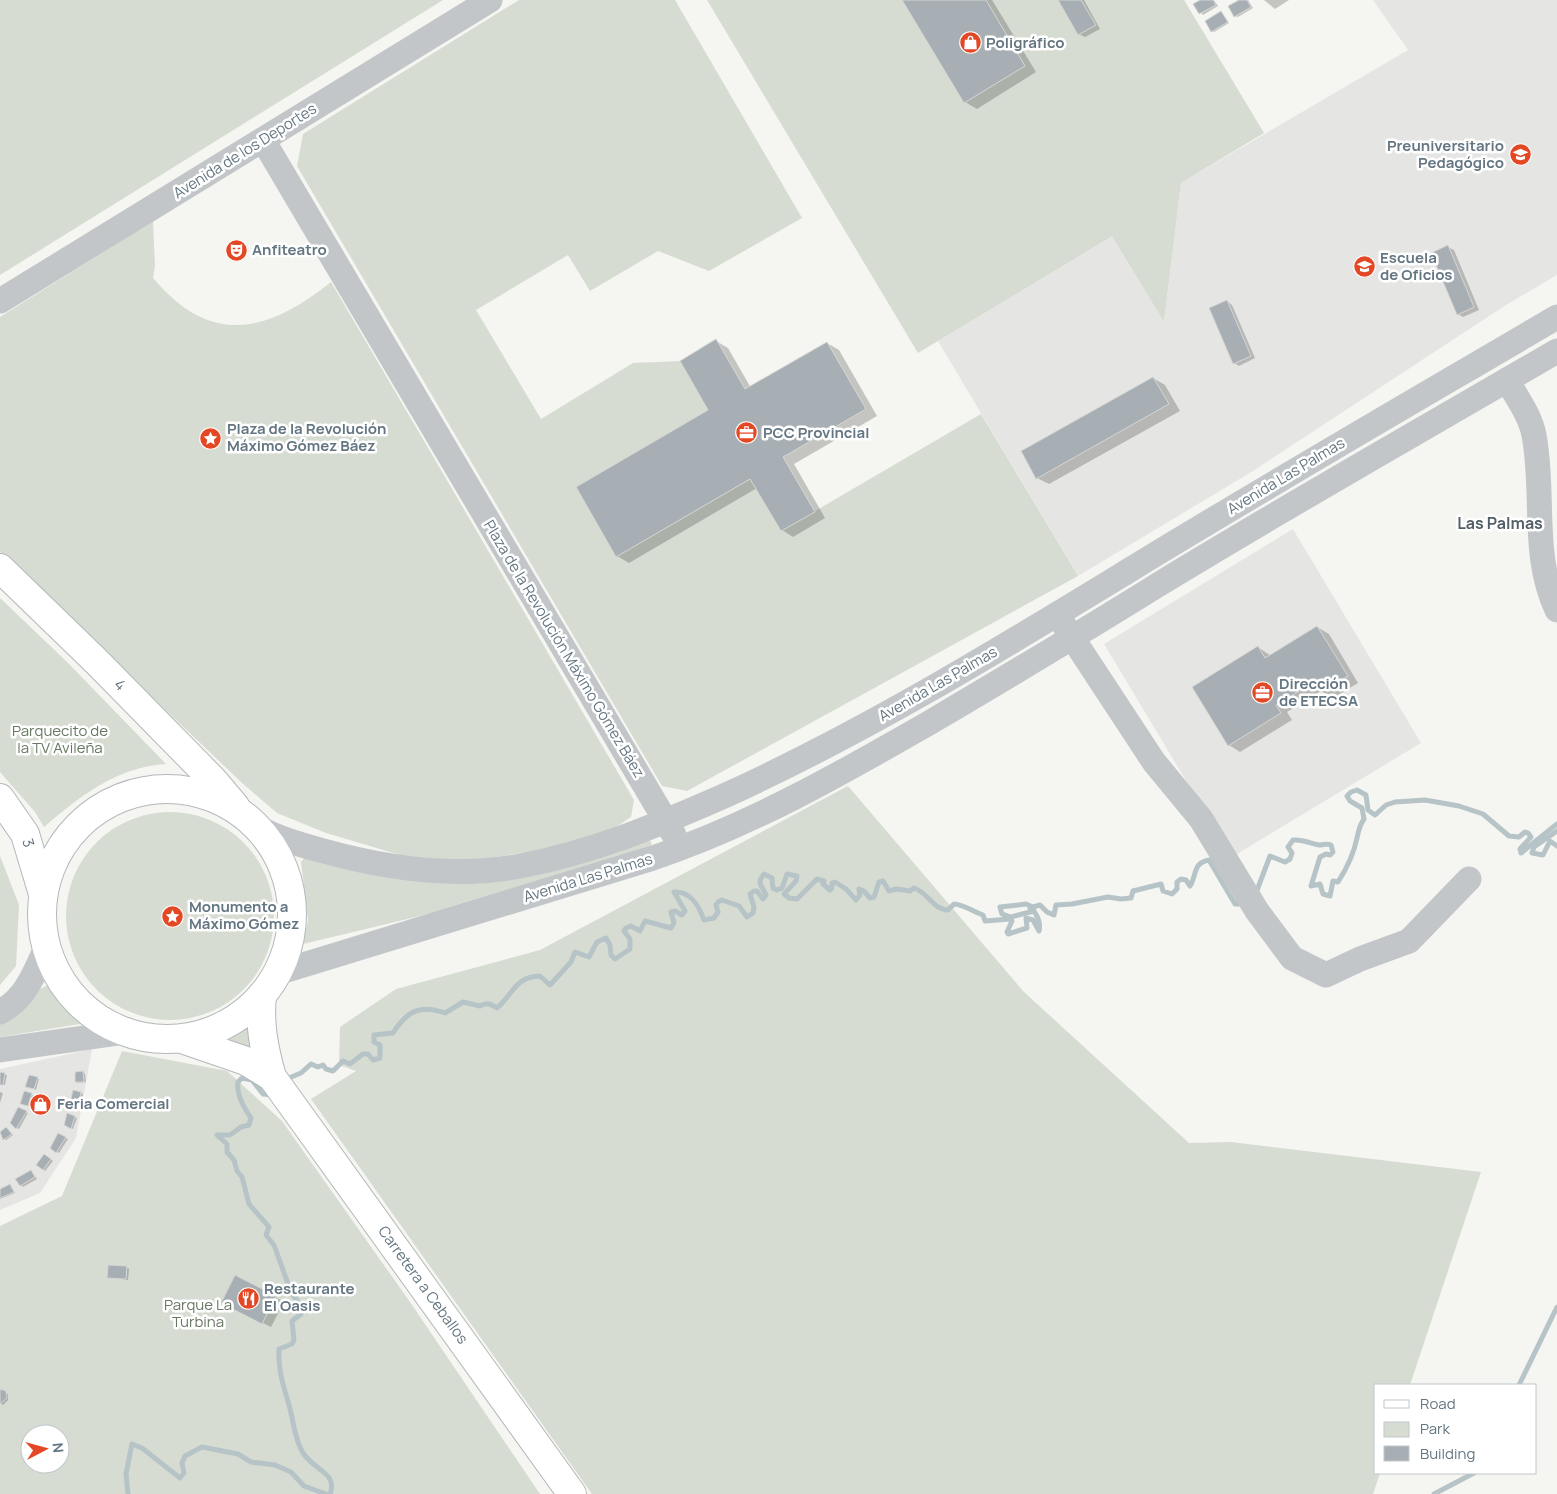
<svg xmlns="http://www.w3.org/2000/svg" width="1557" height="1494" viewBox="0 0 1557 1494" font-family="Manrope,sans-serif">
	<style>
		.built { fill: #e5e6e4 }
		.green { fill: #d6dcd2; fill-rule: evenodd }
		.shadow { fill: #0003 }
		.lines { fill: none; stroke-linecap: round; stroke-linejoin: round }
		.stream { stroke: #b7c4c7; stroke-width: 5 }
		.building { fill: #a7afb4; stroke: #d6d6d4 }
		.major-casing { stroke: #b3b8bb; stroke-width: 30 }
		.minor { stroke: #c2c6c9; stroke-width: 25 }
		.major { stroke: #fff; stroke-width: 28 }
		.labels { text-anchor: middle; stroke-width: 5; stroke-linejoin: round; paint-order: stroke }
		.poi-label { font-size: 15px; font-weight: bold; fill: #647682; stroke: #fff; text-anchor: start }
		.street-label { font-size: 15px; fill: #647682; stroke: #fff }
		.park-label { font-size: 15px; fill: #687962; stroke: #fff }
		.neighbourhood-label { font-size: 16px; font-weight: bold; fill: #525f67; stroke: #fff }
	</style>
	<rect width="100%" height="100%" fill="#f5f5f1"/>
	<g class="built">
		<polygon points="1373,0 1557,0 1557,275 1506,305 1253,471 1078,576 938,341 1112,235 1164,322 1181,183 1408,50"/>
		<polygon points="1293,529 1421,743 1232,857 1104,644"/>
		<polygon points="92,1049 76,1138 40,1193 0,1210 0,1069"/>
	</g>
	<g class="green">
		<polygon points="0,0 443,0 0,275"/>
		<polygon points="519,0 675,0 802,218 709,271 658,251 590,291 568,255 476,310 541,419 633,363 680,361 708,410 576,487 616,557 750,479 781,531 981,414 1078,576 687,791 662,786 297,166 303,134"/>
		<polygon points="707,0 1184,0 1264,133 1181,183 1164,322 1112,236 918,353"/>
		<path d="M153,221L155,266L153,278C211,347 267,333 331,282L634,800L631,817L610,831L570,845L465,862L400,855L326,833L277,813L241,782L0,552V317Z"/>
		<path d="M0,598L67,662L166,764C117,767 80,796 44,827L35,812L0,772Z"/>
		<polygon points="848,786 1024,992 1189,1143 1231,1142 1481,1172 1410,1385 1376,1385 1376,1473 1380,1473 1373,1494 592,1494 311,1099 356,1071 339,1065 340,1027 396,989 540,950"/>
		<circle cx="170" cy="916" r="104"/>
		<polygon points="649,838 652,845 525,891 303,944 308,920 301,862 306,856 386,877 475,884 516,879"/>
		<polygon points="0,856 19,905 16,966 0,985"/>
		<polygon points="48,985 61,1003 86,1023 0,1037 0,1023 40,989"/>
		<polygon points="252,1020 260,1062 222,1040 237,1033"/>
		<path d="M122,1051L227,1071L282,1121L410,1302L540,1494H0V1226L62,1196ZM30,1434H60V1464H30Z"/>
	</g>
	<g class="shadow">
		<polygon points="903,0 992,0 1036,72 977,109 965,102"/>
		<polygon points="1059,0 1084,0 1100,29 1085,37 1079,34"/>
		<polygon points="1202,0 1214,0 1218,6 1203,15 1195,4"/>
		<polygon points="1241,0 1248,0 1253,8 1238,17 1235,16"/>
		<polygon points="1264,0 1289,0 1275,9"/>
		<polygon points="1221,13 1229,23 1214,32 1212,31"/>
		<polygon points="1448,247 1454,250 1479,310 1463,317 1458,314"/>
		<polygon points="1227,301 1232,305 1255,358 1239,366 1234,363"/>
		<polygon points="716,341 728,348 751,388 827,343 839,350 877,416 794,464 825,518 793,537 782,530 757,488 629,563 617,556 710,410"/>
		<polygon points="1153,378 1165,385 1180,411 1049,484 1037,478"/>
		<polygon points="1317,627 1329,634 1358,683 1333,698 1321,691 1287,712 1292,720 1240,752 1229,745 1258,647 1271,656"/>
		<polygon points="83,1072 85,1074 86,1082 78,1083 76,1081"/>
		<polygon points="0,1073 7,1075 5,1085 0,1084"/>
		<polygon points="37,1078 39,1079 36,1090 29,1087"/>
		<polygon points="0,1092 3,1093 0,1103"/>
		<polygon points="25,1092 34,1096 30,1106 24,1104"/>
		<polygon points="81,1093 83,1094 80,1109 73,1108"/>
		<polygon points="19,1109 28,1113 19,1129 17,1128"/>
		<polygon points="74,1117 77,1118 73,1129 65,1124"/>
		<polygon points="8,1130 13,1135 6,1140 4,1139"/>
		<polygon points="59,1135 68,1139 59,1153 51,1148"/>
		<polygon points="45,1155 53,1161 45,1171 43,1169"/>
		<polygon points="31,1171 37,1179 23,1187 21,1185"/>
		<polygon points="10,1186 15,1193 0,1199 0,1190"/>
		<polygon points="126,1267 129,1269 128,1280 109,1277"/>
		<polygon points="275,1297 284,1302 271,1327 231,1307"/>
		<polygon points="0,1391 8,1394 8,1400 3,1405 0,1403"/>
	</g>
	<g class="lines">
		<g class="stream">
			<polyline points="1557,831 1534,847 1532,853 1543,855 1550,841 1557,846"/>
			<path d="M1256,893L1270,856L1285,862L1290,859L1292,853L1288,847L1293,840C1303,839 1309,843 1319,845C1324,845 1326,843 1331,845L1333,852L1330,855L1326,854L1320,857L1311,886L1320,884L1323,894L1330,896L1333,881L1338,882C1347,868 1354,853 1357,838C1359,830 1359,826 1364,819L1362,808L1350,801L1347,796L1351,792L1357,790L1366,795L1368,810L1375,815L1386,805L1395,802L1425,800L1459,806L1483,814L1509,836L1519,837L1525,832L1528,833L1531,837L1520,849L1521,853L1557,824"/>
			<polyline points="1033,907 1026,904 1000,907 1002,914 1011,917 1034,911"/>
			<path d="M284,1080L301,1073L311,1064L318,1067L323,1065L326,1069L333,1071L343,1061L350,1064L363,1054H368L373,1060L380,1058V1045L374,1042V1035L393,1033C407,1011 420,1004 445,1013L463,1002L480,1006C487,1002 491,1004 497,1008C514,993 515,977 540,976L550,985L571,962L575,952L589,957L597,942L606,938L610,945L611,955L615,959L630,949V939L624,931L626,928L631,926L640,931L645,921L671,928L674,923L671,912L675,911L682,915L685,911L674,892C691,891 699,906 704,920L714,918L718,912L716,905L718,902L722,900L739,906L747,917L753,913L754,907L750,894L754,891H757L763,899L766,895C762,885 756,884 764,874L772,878L773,888L777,890L782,888L787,874L797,876L796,881L784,894L789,898L797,899L817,879L824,881L823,884L830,890L832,888V883L835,882L846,889L856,900L860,895L859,889L864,891L870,898L874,897L879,882L883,881L889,891L896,889L910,891L914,888C929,893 932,909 948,910L954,904C965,905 972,911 983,915L985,921L1010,919L1012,921L1007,932L1008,934L1027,928L1026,918L1033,920L1039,931C1041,922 1037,913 1030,908L1040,905L1047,912L1054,915L1056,905L1072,904L1108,897L1121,899L1131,898L1133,891L1161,884L1163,891L1172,894L1177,889V882L1181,879L1186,880L1190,886C1197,876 1192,863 1209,860L1235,904H1244"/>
			<path d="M273,1095L263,1094L252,1080L242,1078L238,1082C236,1094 244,1108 251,1118L249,1125L241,1127L230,1135H217L227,1144V1152L234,1160L237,1171L242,1177L249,1204L269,1227L266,1235L274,1245L291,1292L303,1309L301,1314L292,1321L294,1340L292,1344L279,1349C278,1371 283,1384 289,1405C294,1422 294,1438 303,1453C315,1471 338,1473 330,1494"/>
			<polyline points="1519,1385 1557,1307"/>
			<polyline points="128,1494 126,1474 132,1444 142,1448 180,1478 184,1473 182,1463 185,1456 202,1447 238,1454 251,1462 275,1465 291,1472 304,1486 326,1494"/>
			<polyline points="1434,1494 1474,1473"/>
		</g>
	</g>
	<g class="building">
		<polygon points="902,0 986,0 1025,66 964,103"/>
		<polygon points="1058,0 1081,0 1096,25 1078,35"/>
		<polygon points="1200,0 1213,0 1216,5 1199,14 1193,4"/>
		<polygon points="1239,0 1247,0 1251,7 1234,17 1228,6"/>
		<polygon points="1221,11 1228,22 1211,32 1205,21"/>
		<polygon points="1448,245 1474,307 1457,315 1431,253"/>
		<polygon points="1227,300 1251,356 1233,364 1209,308"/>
		<polygon points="716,339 745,389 827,342 866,409 783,457 815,512 781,531 750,479 616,557 576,487 708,410 680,361"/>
		<polygon points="1153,377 1169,404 1036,479 1021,451"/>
		<polygon points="1317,626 1348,676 1321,692 1314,682 1276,705 1281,713 1228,746 1192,687 1258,646 1265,658"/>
		<polygon points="83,1071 84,1082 75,1082 75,1072"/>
		<polygon points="0,1072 5,1073 3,1085 0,1085"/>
		<polygon points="29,1075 38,1077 34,1089 25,1087"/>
		<polygon points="73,1090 81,1092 78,1109 69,1107"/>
		<polygon points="24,1091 32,1093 28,1106 20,1104"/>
		<polygon points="18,1107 27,1111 16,1129 10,1123"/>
		<polygon points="67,1113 75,1116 71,1129 64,1125"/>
		<polygon points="6,1127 12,1134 3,1140 0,1132"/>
		<polygon points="58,1133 66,1137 56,1153 50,1148"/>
		<polygon points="44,1154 51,1159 43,1170 36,1165"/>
		<polygon points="31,1170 35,1177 20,1186 15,1179"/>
		<polygon points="10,1184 14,1192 0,1198 0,1189"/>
		<polygon points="108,1265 127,1266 126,1279 107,1278"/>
		<polygon points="235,1275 276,1296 262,1324 221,1303"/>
		<polygon points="0,1389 6,1391 7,1398 0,1404"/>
	</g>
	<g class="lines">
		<defs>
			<g id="major">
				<polyline points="0,568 97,662 213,780 235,806"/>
				<circle cx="167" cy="914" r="125"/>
				<polyline points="0,798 25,834 43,894"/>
				<path d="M262,995C259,1024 264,1049 272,1077L572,1494"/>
				<polyline points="182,1039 246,1061 272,1077"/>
			</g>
		</defs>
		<use href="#major" class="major-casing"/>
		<g class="minor">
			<polyline points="263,140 674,835"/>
			<polyline points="0,301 490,0"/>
			<path d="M1507,380C1517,398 1530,415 1534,435C1545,493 1531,555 1557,610"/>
			<polyline points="1064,625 1154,762 1201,819 1257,911 1292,958 1326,975 1360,959 1409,941 1469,879"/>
			<path d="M265,831C283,840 301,845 320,850C384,868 453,879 520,866C591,853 658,825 724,796C865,732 997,651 1128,571C1270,484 1414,401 1557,317"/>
			<path d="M277,973L653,858C751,825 840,774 929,723C1007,677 1084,631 1161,583C1292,503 1425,428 1557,351"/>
			<path d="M0,1012C26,998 34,974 46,948"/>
			<polyline points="0,1050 119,1033"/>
		</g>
		<use href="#major" class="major"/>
	</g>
	<defs>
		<symbol id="shop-disc" viewBox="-11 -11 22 22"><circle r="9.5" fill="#e34723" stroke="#fff"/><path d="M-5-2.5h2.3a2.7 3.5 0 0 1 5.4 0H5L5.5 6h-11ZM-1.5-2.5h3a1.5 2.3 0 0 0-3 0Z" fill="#fff"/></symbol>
		<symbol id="school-disc" viewBox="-11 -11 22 22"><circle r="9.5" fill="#e34723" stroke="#fff"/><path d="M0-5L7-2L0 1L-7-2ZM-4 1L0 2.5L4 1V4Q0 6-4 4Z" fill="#fff"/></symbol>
		<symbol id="theatre-disc" viewBox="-11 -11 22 22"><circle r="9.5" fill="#e34723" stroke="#fff"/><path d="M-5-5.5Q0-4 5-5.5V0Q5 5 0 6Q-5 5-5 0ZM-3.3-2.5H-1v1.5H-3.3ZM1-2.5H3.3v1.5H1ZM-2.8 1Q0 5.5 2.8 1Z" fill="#fff"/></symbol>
		<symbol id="office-disc" viewBox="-11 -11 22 22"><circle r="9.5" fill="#e34723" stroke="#fff"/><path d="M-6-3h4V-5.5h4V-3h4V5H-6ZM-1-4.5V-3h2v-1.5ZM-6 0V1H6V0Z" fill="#fff"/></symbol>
		<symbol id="sight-disc" viewBox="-11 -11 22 22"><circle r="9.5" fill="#e34723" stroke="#fff"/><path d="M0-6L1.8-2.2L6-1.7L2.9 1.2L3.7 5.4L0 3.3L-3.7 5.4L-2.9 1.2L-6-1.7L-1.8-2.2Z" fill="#fff"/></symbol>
		<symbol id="restaurant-disc" viewBox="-11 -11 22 22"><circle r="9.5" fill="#e34723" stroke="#fff"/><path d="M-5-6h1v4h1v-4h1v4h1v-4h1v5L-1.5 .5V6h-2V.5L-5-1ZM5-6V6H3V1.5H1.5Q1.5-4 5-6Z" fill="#fff"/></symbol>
	</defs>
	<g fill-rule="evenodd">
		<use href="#shop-disc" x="958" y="30" width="25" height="25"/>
		<use href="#school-disc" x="1508" y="142" width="25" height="25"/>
		<use href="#theatre-disc" x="224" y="238" width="25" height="25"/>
		<use href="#school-disc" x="1352" y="254" width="25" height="25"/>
		<use href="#office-disc" x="734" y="420" width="25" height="25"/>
		<use href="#sight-disc" x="198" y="426" width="25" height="25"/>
		<use href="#office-disc" x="1250" y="680" width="25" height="25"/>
		<use href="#sight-disc" x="160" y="904" width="25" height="25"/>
		<use href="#shop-disc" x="28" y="1092" width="25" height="25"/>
		<use href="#restaurant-disc" x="236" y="1286" width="25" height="25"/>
	</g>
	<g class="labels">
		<g class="poi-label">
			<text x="986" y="48">Poligráfico</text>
			<text x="1504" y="151" text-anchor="end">Preuniversitario<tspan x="1504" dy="17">Pedagógico</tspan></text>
			<text x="252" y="255">Anfiteatro</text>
			<text x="1380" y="263">Escuela<tspan x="1380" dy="17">de Oficios</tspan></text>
			<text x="227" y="434">Plaza de la Revolución<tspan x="227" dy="17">Máximo Gómez Báez</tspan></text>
			<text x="763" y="438">PCC Provincial</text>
			<text x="1279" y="689">Dirección<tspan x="1279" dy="17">de ETECSA</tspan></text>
			<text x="189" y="912">Monumento a<tspan x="189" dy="17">Máximo Gómez</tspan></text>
			<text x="57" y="1109">Feria Comercial</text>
			<text x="264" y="1294">Restaurante<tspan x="264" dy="17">El Oasis</tspan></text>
		</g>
		<g class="street-label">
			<text transform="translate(245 151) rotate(-32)" y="5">Avenida de los Deportes</text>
			<text transform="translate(1286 476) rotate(-31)" y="5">Avenida Las Palmas</text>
			<text transform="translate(564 649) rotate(59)" y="5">Plaza de la Revolución Máximo Gómez Báez</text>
			<text transform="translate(938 684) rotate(-30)" y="5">Avenida Las Palmas</text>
			<text transform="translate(120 685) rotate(46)" y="5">4</text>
			<text transform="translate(28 843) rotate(72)" y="5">3</text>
			<text transform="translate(588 878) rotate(-17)" y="5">Avenida Las Palmas</text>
			<text transform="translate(423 1285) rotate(54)" y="5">Carretera a Ceballos</text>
		</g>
		<g class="park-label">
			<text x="60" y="736">Parquecito de<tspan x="60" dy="17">la TV Avileña</tspan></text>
			<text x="198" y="1310">Parque La<tspan x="198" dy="17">Turbina</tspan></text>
		</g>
		<g class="neighbourhood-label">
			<text x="1500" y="529">Las Palmas</text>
		</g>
	</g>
	<rect x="1374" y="1384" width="162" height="90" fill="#ffffff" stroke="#c1c8cd"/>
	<rect x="1384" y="1400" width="25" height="8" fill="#ffffff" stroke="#c1c8cd"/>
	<text x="1420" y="1409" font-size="15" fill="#647682">Road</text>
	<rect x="1384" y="1422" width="25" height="15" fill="#d6dcd2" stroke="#c1c8cd"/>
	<text x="1420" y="1434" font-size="15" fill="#647682">Park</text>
	<rect x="1384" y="1446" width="25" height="15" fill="#a7afb4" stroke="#c1c8cd"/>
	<text x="1420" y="1459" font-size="15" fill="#647682">Building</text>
	<g transform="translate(45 1449) rotate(84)"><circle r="24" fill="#ffffff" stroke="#c1c8cd"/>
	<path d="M0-4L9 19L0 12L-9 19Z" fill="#e34723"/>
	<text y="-8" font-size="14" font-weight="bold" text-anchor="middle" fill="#647682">N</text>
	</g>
</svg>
